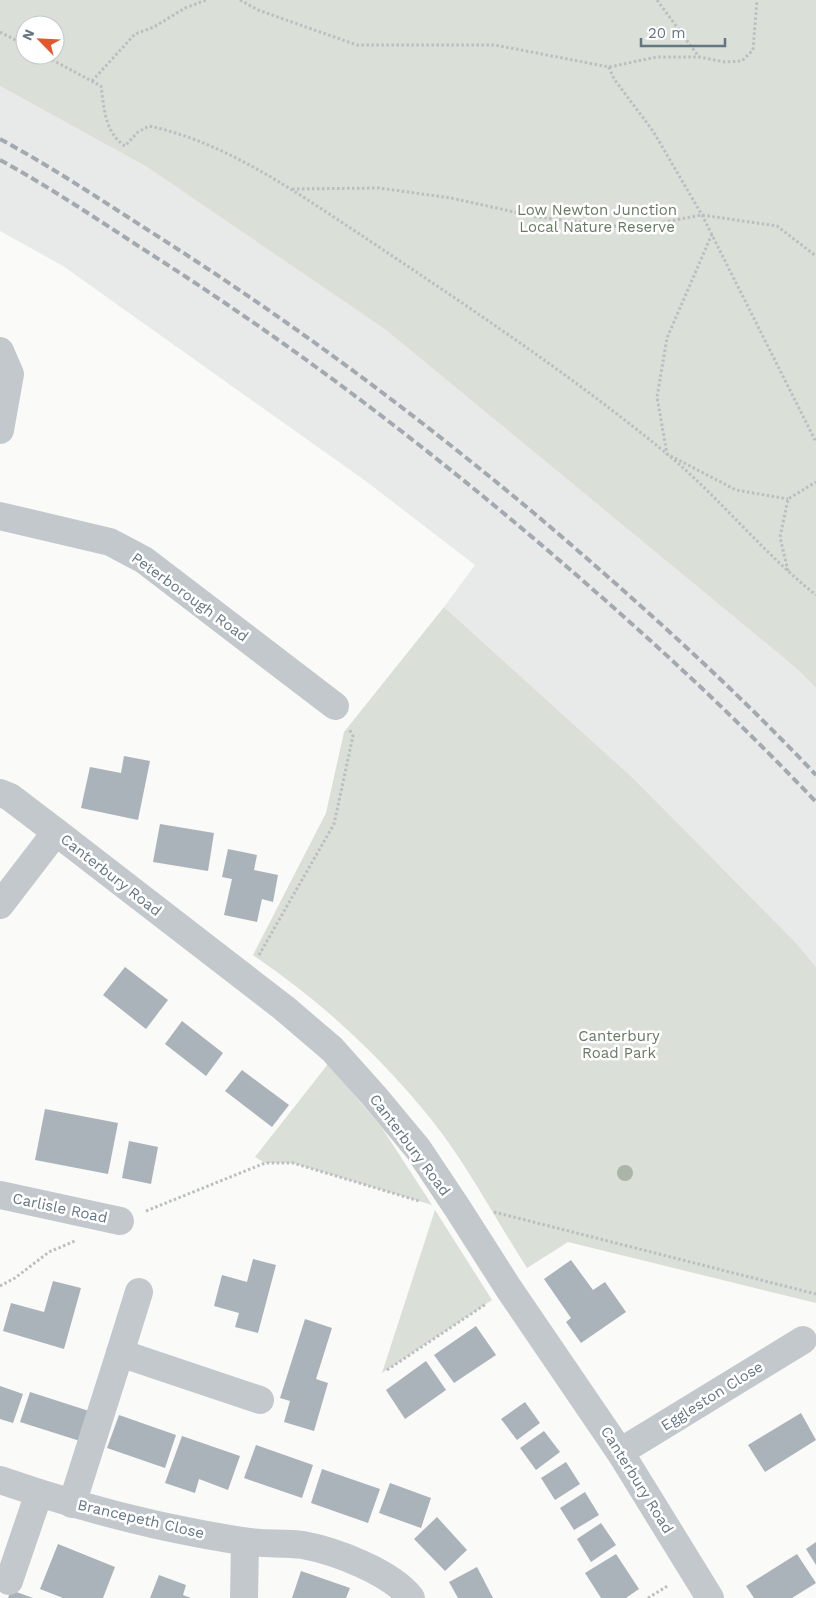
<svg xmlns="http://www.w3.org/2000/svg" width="816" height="1598" viewBox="0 0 816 1598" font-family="'Work Sans',sans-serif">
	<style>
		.built { fill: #e8e9e9 }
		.green { fill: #dadfd7; fill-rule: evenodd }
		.building { fill: #aab3b9 }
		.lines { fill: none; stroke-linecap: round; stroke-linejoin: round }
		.path { stroke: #bbbfc2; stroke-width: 3; stroke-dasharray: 2.5 2.5; stroke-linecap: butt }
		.minor { stroke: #c3c8cc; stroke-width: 28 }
		.rail { stroke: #a2aab0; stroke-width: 4; stroke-dasharray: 8 4; stroke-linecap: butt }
		.tree { fill: #aab4a7 }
		.labels { text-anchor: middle; stroke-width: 5; stroke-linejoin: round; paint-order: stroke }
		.park-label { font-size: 15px; fill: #687a64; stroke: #fff }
		.street-label { font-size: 15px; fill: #657683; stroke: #fff }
	</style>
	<rect width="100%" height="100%" fill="#fafaf8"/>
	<polygon class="built" points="0,86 147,167 386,330 795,667 816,688 816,967 797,944 634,779 444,607 475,565 367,482 63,266 0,231"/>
	<g class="green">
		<path d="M0,0H816V688L795,667L386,330L147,167L0,86ZM25,25H55V55H25Z"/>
		<path d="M444,607L634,779L797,944L816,967V1303L568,1242L527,1268C494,1217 465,1160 426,1113C376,1052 318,999 253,955L326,813L344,732Z"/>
		<polygon points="328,1064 382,1128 432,1205 293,1163 265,1163 255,1157"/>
		<polygon points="435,1210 492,1300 382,1373"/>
	</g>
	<g class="building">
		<polygon points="124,756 150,761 138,820 81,808 90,767 121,773"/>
		<polygon points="160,824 214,833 208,871 153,862"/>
		<polygon points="228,849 257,855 254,870 278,875 273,902 262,899 257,922 224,915 232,879 222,877"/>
		<polygon points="125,967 168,1000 146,1029 103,995"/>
		<polygon points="182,1021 223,1053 206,1076 165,1044"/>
		<polygon points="242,1070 289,1105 272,1127 225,1091"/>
		<polygon points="45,1109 118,1123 108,1174 35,1160"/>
		<polygon points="129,1141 158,1147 151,1184 122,1178"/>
		<polygon points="253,1259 276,1265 258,1333 235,1327 239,1313 214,1306 222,1275 247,1282"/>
		<polygon points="571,1260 593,1290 605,1282 626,1312 581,1343 566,1322 571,1318 544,1279"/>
		<polygon points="53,1281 81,1288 64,1349 3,1331 11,1303 44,1312"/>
		<polygon points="305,1319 332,1328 316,1379 328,1383 314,1431 284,1422 290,1401 280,1398"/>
		<polygon points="476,1326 496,1355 454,1383 434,1355"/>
		<polygon points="426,1361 446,1390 405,1419 386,1390"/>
		<polygon points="0,1386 23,1394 13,1423 0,1419"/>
		<polygon points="30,1392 89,1411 80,1441 20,1422"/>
		<polygon points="525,1402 540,1423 517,1440 501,1419"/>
		<polygon points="801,1413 816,1440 765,1472 748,1445"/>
		<polygon points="119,1415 176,1435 165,1468 107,1448"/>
		<polygon points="544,1431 560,1452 536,1470 520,1448"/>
		<polygon points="182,1436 240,1456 228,1490 199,1479 195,1493 165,1483"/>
		<polygon points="256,1445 313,1465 302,1498 244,1478"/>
		<polygon points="566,1462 580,1484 555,1500 541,1478"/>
		<polygon points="322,1469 380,1489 368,1523 311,1503"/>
		<polygon points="390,1483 431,1498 421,1528 379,1513"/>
		<polygon points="585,1492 599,1515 574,1530 560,1508"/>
		<polygon points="437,1517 467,1550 445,1571 414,1539"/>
		<polygon points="601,1523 616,1545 591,1562 577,1539"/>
		<polygon points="816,1542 816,1565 806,1549"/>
		<polygon points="58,1544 115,1567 103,1598 63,1598 40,1589"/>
		<polygon points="616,1554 639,1589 626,1598 601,1598 585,1573"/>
		<polygon points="797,1554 816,1583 792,1598 754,1598 746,1586"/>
		<polygon points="477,1567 493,1598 458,1598 449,1582"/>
		<polygon points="301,1571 350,1588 346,1598 292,1598"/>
		<polygon points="159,1575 186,1585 183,1595 191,1598 150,1598"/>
		<polygon points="11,1590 33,1598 8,1598"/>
	</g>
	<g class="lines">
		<g class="path">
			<polyline points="240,0 258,10 357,45 495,45 609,67 657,57 699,57 725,62 742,61 753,50 757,0"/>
			<polyline points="657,0 699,57"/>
			<polyline points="0,32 25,45"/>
			<path d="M43,55L101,86C104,108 105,133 125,146L138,132L149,126C228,143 297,193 364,237C467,306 570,374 666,453C719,497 762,552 816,595"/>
			<polyline points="609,67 614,79 653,131 702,215 816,442"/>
			<polyline points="92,81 135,34 154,27 185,8 206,0"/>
			<polyline points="292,189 379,188 451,198 537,217 632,228 702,215 777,226 816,256"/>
			<polyline points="712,234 667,338 657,397 667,454 736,490 788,499"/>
			<polyline points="788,571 780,537 788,499 816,482"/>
			<polyline points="259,955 334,824 353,736 349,729"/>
			<polyline points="146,1211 265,1163 293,1163 419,1201"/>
			<polyline points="494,1212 816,1294"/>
			<polyline points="0,1286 15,1278 49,1252 75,1241"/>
			<polyline points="387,1370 486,1304"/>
			<polyline points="648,1598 669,1585"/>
		</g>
		<g class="minor">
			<polyline points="0,351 10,374 0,430"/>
			<polyline points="0,516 110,542 144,560 335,706"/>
			<polyline points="0,793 10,797 56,832 284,1008 332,1049 374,1096 418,1149 458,1209 509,1289 620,1452 710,1598"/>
			<polyline points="0,905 56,832"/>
			<polyline points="0,1195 120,1221"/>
			<polyline points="120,1353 139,1292"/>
			<polyline points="620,1452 803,1340"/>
			<path d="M0,1480C52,1498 104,1513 157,1525C185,1531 214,1537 243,1541C263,1545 283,1542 303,1545C335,1551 391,1572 411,1598"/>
			<polyline points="72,1504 120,1353 260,1400"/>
			<polyline points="9,1581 39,1493"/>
			<polyline points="244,1598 245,1542"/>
		</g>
		<g class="rail">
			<path d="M0,139C52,167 101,200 151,232C288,319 417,415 541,519C636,600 730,684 816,775"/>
			<path d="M0,160C55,190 107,226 160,260C312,358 453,467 589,586C668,655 744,726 816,802"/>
		</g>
	</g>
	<circle class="tree" cx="625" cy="1173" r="8"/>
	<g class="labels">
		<g class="park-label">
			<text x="597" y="215">Low Newton Junction<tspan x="597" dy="17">Local Nature Reserve</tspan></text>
			<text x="619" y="1041">Canterbury<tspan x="619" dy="17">Road Park</tspan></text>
		</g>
		<g class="street-label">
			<text transform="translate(190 597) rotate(36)" y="5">Peterborough Road</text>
			<text transform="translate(111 875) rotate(38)" y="5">Canterbury Road</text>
			<text transform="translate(410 1145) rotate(53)" y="5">Canterbury Road</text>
			<text transform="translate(60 1208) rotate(12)" y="5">Carlisle Road</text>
			<text transform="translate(712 1396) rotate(-32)" y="5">Eggleston Close</text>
			<text transform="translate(637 1480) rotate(58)" y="5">Canterbury Road</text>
			<text transform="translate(141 1519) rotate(13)" y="5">Brancepeth Close</text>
		</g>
	</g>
	<g transform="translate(40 40) rotate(294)"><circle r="24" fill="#ffffff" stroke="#c1c8cd"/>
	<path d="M0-4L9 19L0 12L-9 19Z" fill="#e4572e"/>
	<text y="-8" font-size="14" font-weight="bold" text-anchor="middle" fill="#657683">N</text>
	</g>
	<path d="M641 38v8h84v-8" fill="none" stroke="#657683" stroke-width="2.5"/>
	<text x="648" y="38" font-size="15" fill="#657683" stroke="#ffffff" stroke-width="4" paint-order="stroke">20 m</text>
</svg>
